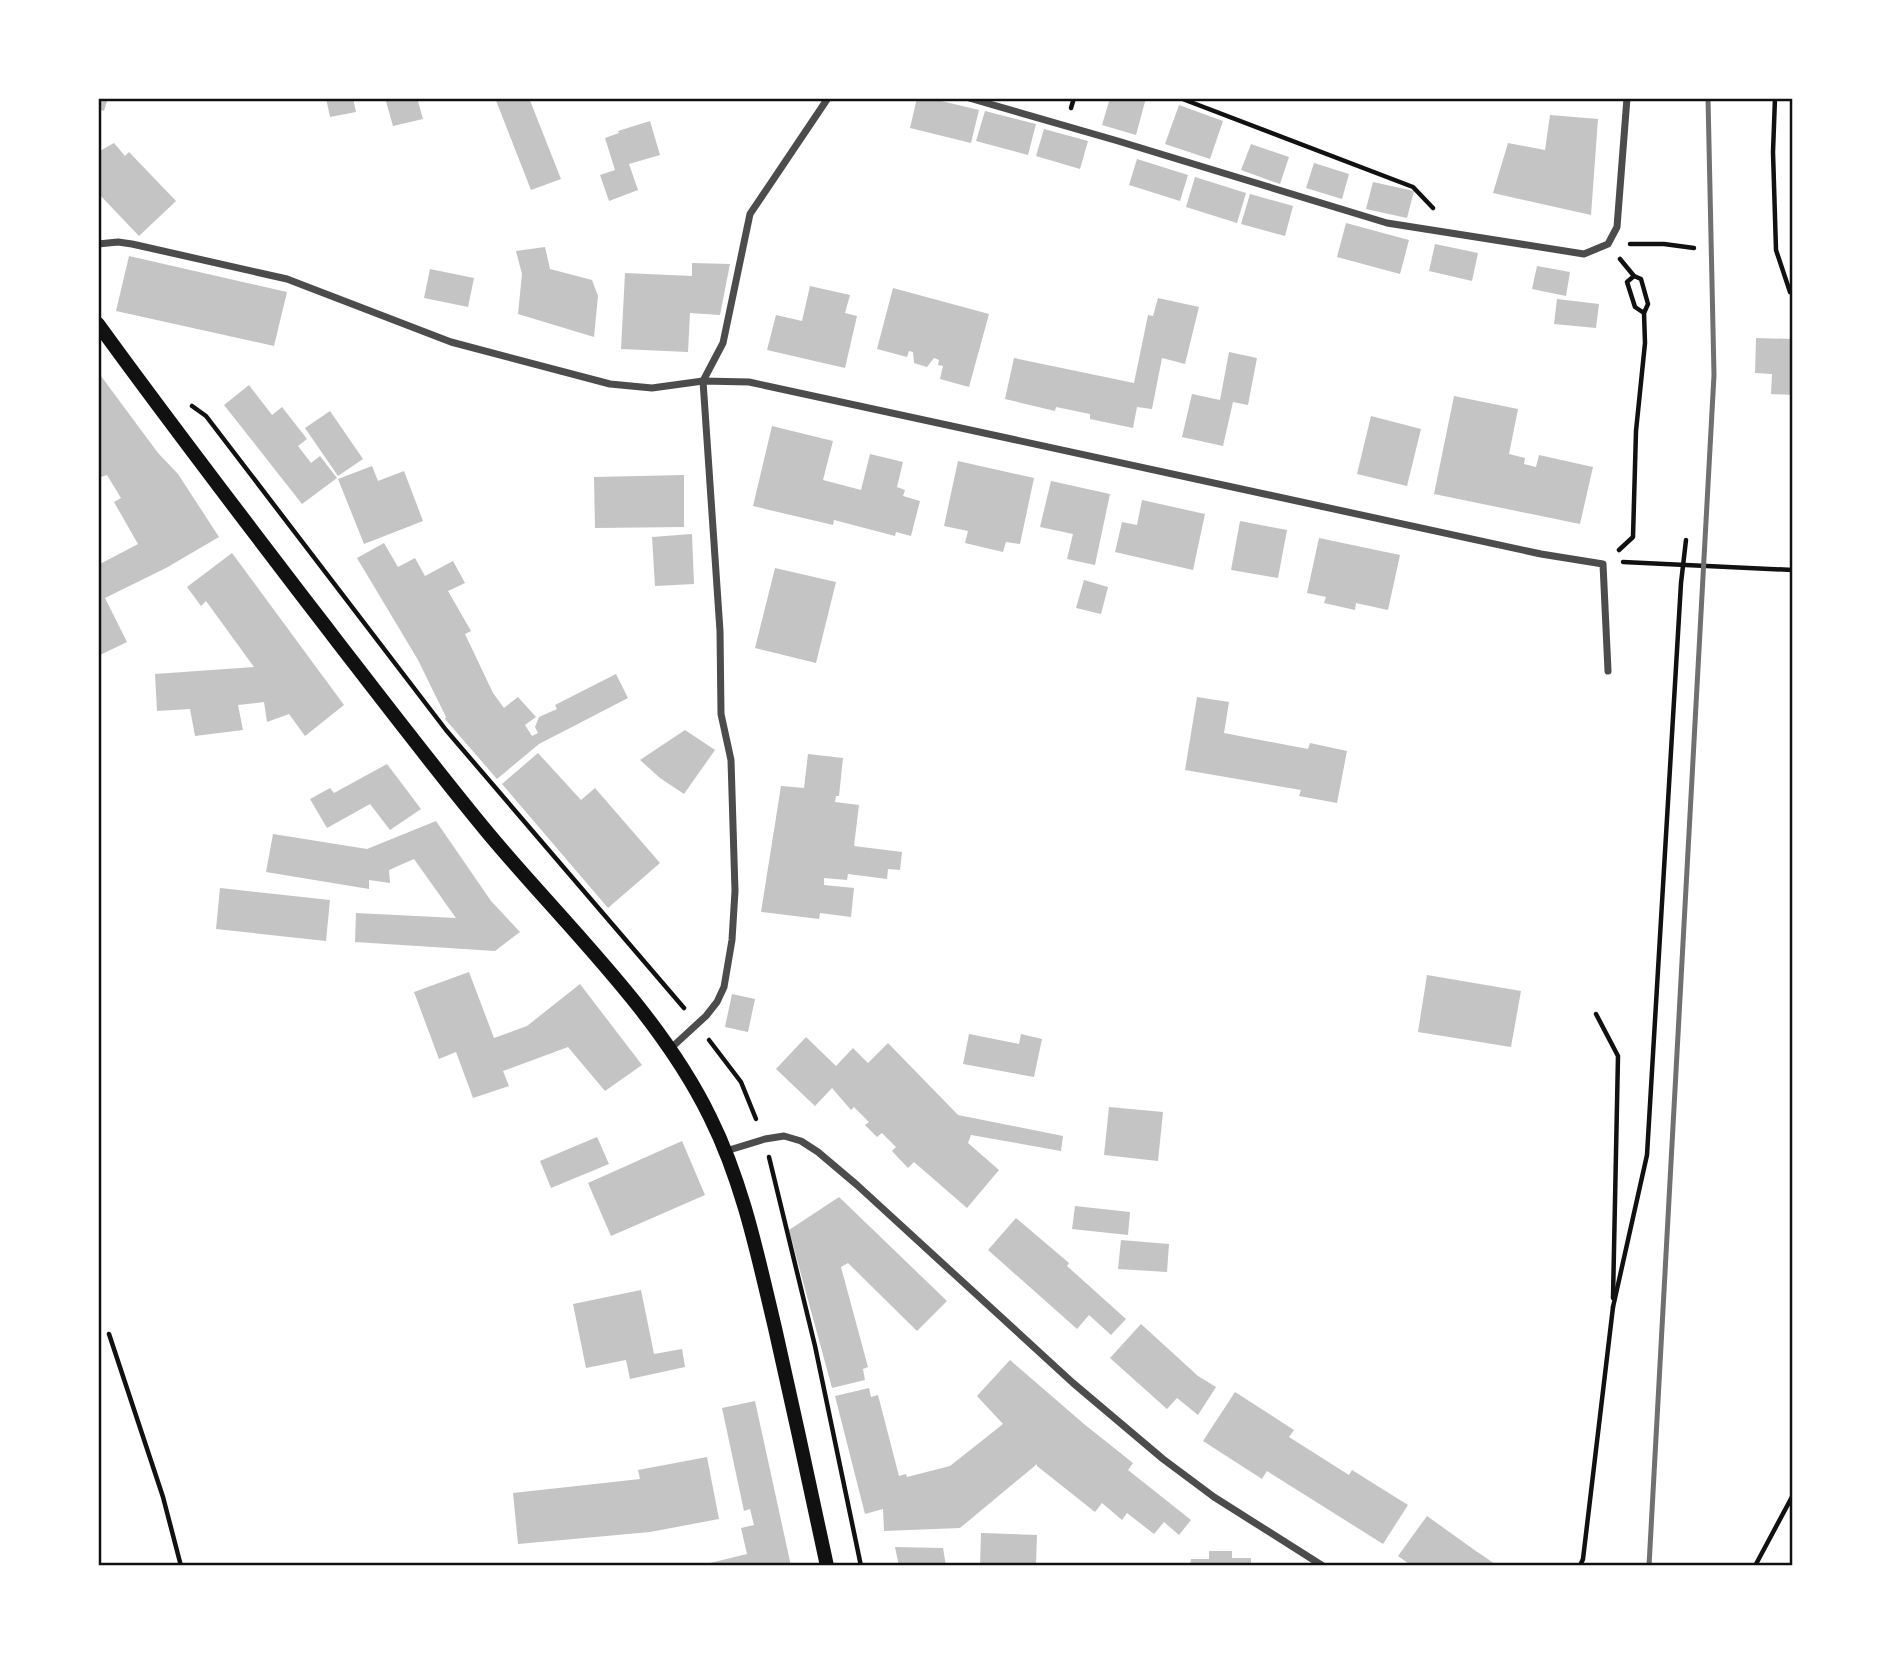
<svg xmlns="http://www.w3.org/2000/svg" width="1891" height="1664" viewBox="0 0 1891 1664" font-family="'Sofia Sans Condensed',sans-serif">
	<style>
		.building { fill: #c4c4c4 }
		.lines { fill: none; stroke-linecap: round; stroke-linejoin: round }
		.path { stroke: #111; stroke-width: 4.5 }
		.minor { stroke: #4c4c4c; stroke-width: 7 }
		.secondary { stroke: #111; stroke-width: 14 }
		.rail { stroke: #707070; stroke-width: 5 }
		.neatline { fill: none; stroke: #111; stroke-width: 2.5 }
	</style>
	<rect width="100%" height="100%" fill="#fff"/>
	<g class="building">
		<polygon points="98,98 108,98 104,111 98,109"/>
		<polygon points="326,98 353,98 356,112 330,117"/>
		<polygon points="385,98 417,98 423,119 393,126"/>
		<polygon points="495,98 529,98 561,179 531,190"/>
		<polygon points="917,98 929,98 979,110 971,143 910,128"/>
		<polygon points="1110,98 1146,98 1136,135 1102,125"/>
		<polygon points="1179,105 1223,121 1210,159 1165,144"/>
		<polygon points="985,111 1036,124 1028,155 976,141"/>
		<polygon points="1550,115 1598,119 1591,215 1493,193 1508,143 1545,150"/>
		<polygon points="650,121 660,155 629,164 638,190 609,201 600,175 615,170 605,138 619,133 618,131"/>
		<polygon points="1044,129 1088,141 1080,169 1036,156"/>
		<polygon points="114,143 125,156 129,152 176,201 139,236 98,193 98,152"/>
		<polygon points="1251,144 1289,157 1280,184 1241,170"/>
		<polygon points="1137,159 1188,175 1180,201 1129,185"/>
		<polygon points="1314,163 1349,174 1342,199 1306,188"/>
		<polygon points="1195,177 1246,193 1237,223 1186,207"/>
		<polygon points="1373,182 1414,191 1407,218 1366,209"/>
		<polygon points="1250,194 1293,206 1285,236 1241,224"/>
		<polygon points="1346,223 1409,240 1400,274 1337,257"/>
		<polygon points="1435,244 1478,253 1472,281 1429,271"/>
		<polygon points="545,247 550,269 592,280 598,296 594,337 518,314 522,274 516,251"/>
		<polygon points="129,256 287,292 274,346 116,311"/>
		<polygon points="692,263 730,264 720,315 690,313 688,352 621,349 625,273 692,276"/>
		<polygon points="1537,266 1570,272 1566,296 1532,289"/>
		<polygon points="430,269 474,278 468,307 424,298"/>
		<polygon points="810,286 850,295 845,313 857,316 845,368 767,350 776,315 802,321"/>
		<polygon points="893,288 989,314 969,387 940,379 943,366 938,365 939,360 934,358 927,367 914,363 913,352 909,351 907,357 877,349"/>
		<polygon points="1158,298 1199,307 1185,364 1162,358 1152,409 1137,407 1133,428 1090,419 1090,414 1056,407 1055,411 1005,399 1014,358 1134,383 1148,315 1153,316"/>
		<polygon points="1557,299 1599,304 1596,328 1554,324"/>
		<polygon points="1756,338 1793,339 1793,395 1771,394 1772,374 1755,373"/>
		<polygon points="1229,352 1257,358 1248,405 1233,402 1223,446 1182,437 1192,394 1220,400"/>
		<polygon points="98,372 158,453 178,474 219,537 166,568 105,598 127,642 98,656 98,565 138,544 114,502 121,498 107,475 98,478"/>
		<polygon points="249,385 272,415 282,407 307,439 298,446 311,463 320,456 337,478 302,504 224,405"/>
		<polygon points="1454,396 1518,409 1509,454 1525,458 1524,464 1536,467 1539,455 1593,467 1580,524 1434,494"/>
		<polygon points="330,411 363,459 338,476 305,428"/>
		<polygon points="1371,416 1421,429 1407,486 1357,474"/>
		<polygon points="772,426 833,441 823,480 861,490 870,454 903,462 897,487 905,490 903,496 920,501 911,536 896,532 895,536 834,520 833,525 753,506"/>
		<polygon points="958,461 1034,478 1020,544 1006,542 1003,552 965,543 968,531 944,526"/>
		<polygon points="372,466 378,481 404,471 423,521 364,544 338,479"/>
		<polygon points="684,475 684,527 595,528 594,477"/>
		<polygon points="1051,481 1110,494 1095,565 1067,559 1073,534 1040,527"/>
		<polygon points="1142,500 1205,514 1193,570 1115,552 1122,522 1137,525"/>
		<polygon points="1240,521 1287,530 1278,578 1231,570"/>
		<polygon points="692,534 694,584 655,586 652,537"/>
		<polygon points="1319,538 1400,555 1388,610 1356,603 1355,610 1324,603 1326,597 1307,593"/>
		<polygon points="384,543 398,567 415,558 425,576 453,561 465,583 448,591 471,631 465,634 493,693 504,708 518,697 536,717 525,725 532,736 538,733 535,727 539,717 557,709 555,705 616,674 628,698 539,744 497,779 445,719 446,717 418,660 357,558"/>
		<polygon points="232,553 344,705 305,736 289,714 267,722 264,702 238,705 243,730 195,736 190,709 157,711 155,674 254,667 206,601 201,606 187,587"/>
		<polygon points="775,568 836,582 816,663 755,648"/>
		<polygon points="1084,580 1108,587 1101,614 1076,608"/>
		<polygon points="1197,697 1229,702 1224,733 1308,749 1310,743 1347,751 1337,803 1299,796 1301,790 1185,770"/>
		<polygon points="685,730 715,750 684,794 660,778 640,760"/>
		<polygon points="538,753 581,800 595,788 660,863 608,908 502,784"/>
		<polygon points="808,754 843,758 839,796 836,796 835,802 859,805 854,846 902,852 900,870 888,869 887,879 848,874 847,880 824,878 824,885 854,888 851,917 820,913 819,919 761,912 781,786 804,788"/>
		<polygon points="387,764 421,809 390,830 370,804 327,828 310,799 330,788 334,793"/>
		<polygon points="436,821 491,901 520,932 495,951 355,942 356,913 456,918 414,859 389,870 390,883 369,880 369,889 266,872 273,834 367,849"/>
		<polygon points="220,888 330,900 326,941 216,929"/>
		<polygon points="469,972 494,1038 527,1026 580,984 642,1065 605,1091 568,1047 503,1071 509,1086 473,1098 456,1052 439,1059 414,992"/>
		<polygon points="1427,975 1521,991 1511,1047 1418,1032"/>
		<polygon points="732,994 755,999 748,1032 725,1027"/>
		<polygon points="969,1034 1019,1044 1021,1034 1042,1039 1034,1077 963,1064"/>
		<polygon points="806,1037 836,1066 853,1048 868,1063 888,1043 958,1115 1063,1136 1061,1151 971,1135 968,1143 999,1170 967,1208 914,1162 908,1168 892,1151 896,1147 882,1133 877,1137 865,1125 869,1122 854,1107 851,1110 832,1088 815,1106 776,1069"/>
		<polygon points="1109,1107 1163,1112 1158,1161 1104,1155"/>
		<polygon points="597,1137 609,1164 551,1188 540,1161"/>
		<polygon points="682,1141 705,1195 611,1236 588,1183"/>
		<polygon points="839,1197 947,1301 917,1331 848,1263 841,1267 868,1367 863,1369 865,1380 832,1388 789,1230"/>
		<polygon points="1075,1206 1130,1212 1128,1235 1072,1229"/>
		<polygon points="1016,1218 1069,1263 1067,1266 1126,1319 1111,1335 1089,1315 1077,1329 988,1250"/>
		<polygon points="1121,1240 1169,1244 1167,1272 1118,1269"/>
		<polygon points="641,1290 654,1354 682,1349 685,1367 630,1379 626,1360 586,1368 573,1304"/>
		<polygon points="1141,1324 1198,1376 1216,1387 1198,1415 1177,1398 1167,1409 1110,1358"/>
		<polygon points="1010,1360 1084,1424 1133,1463 1128,1470 1191,1520 1179,1535 1164,1522 1154,1534 1127,1513 1122,1520 1102,1503 1095,1512 1037,1466 1037,1464 960,1528 884,1531 883,1509 865,1514 835,1396 869,1388 871,1397 878,1395 899,1476 906,1474 907,1477 950,1466 1003,1424 977,1396"/>
		<polygon points="1235,1392 1294,1430 1289,1437 1349,1475 1352,1470 1408,1505 1383,1544 1267,1471 1262,1479 1203,1441"/>
		<polygon points="755,1401 791,1566 706,1566 706,1564 747,1554 741,1528 754,1525 750,1509 744,1511 722,1408"/>
		<polygon points="707,1457 719,1519 650,1532 518,1544 513,1493 640,1479 638,1470"/>
		<polygon points="1427,1516 1473,1549 1498,1566 1412,1566 1398,1556"/>
		<polygon points="981,1533 1037,1535 1036,1566 980,1566"/>
		<polygon points="895,1547 943,1548 946,1566 899,1566"/>
		<polygon points="1209,1551 1232,1551 1232,1558 1251,1558 1251,1566 1190,1566 1191,1559 1209,1559"/>
	</g>
	<g class="lines">
		<g class="path">
			<polyline points="1180,98 1413,187 1433,208"/>
			<polyline points="1775,98 1773,152 1776,250 1790,292 1793,293"/>
			<polyline points="1071,108 1074,98"/>
			<polyline points="1630,244 1664,244 1694,248"/>
			<polyline points="1634,276 1627,282 1635,307 1644,313"/>
			<polyline points="192,406 206,416 446,730 684,1008"/>
			<polyline points="1619,550 1633,537 1636,431 1645,343 1644,313 1648,304 1641,279 1634,276 1620,259"/>
			<polyline points="1623,562 1793,570"/>
			<polyline points="1596,1014 1618,1056 1613,1298"/>
			<polyline points="709,1040 741,1082 756,1119"/>
			<polyline points="769,1157 815,1346 861,1566"/>
			<polyline points="1613,1307 1647,1155 1681,583 1686,540"/>
			<polyline points="109,1334 163,1497 181,1566"/>
			<polyline points="1580,1566 1583,1559 1613,1307"/>
			<polyline points="1755,1566 1793,1495"/>
		</g>
		<g class="minor">
			<polyline points="969,98 1118,141 1387,223 1584,254 1608,244 1617,227 1627,98"/>
			<polyline points="98,244 118,242 132,244 287,279 451,342 610,384 652,388 703,381 749,382 1541,554 1603,564 1608,671"/>
			<polyline points="670,1049 706,1016 717,1002 724,987 732,940 735,891 731,760 721,714 720,631 703,381 723,343 750,214 828,98"/>
			<polyline points="726,1151 765,1139 784,1136 801,1141 818,1152 857,1185 1073,1383 1163,1459 1214,1497 1323,1566"/>
		</g>
		<path class="secondary" d="M98,324C174,429 254,533 333,636C384,702 435,769 488,833C563,923 659,1012 710,1117C743,1183 758,1257 775,1328C793,1407 810,1487 827,1566"/>
		<polyline class="rail" points="1649,1566 1714,375 1708,98"/>
	</g>
	<rect width="1891" height="1664" fill="none" stroke="#ffffff" stroke-width="200"/>
	<rect x="100" y="100" width="1691" height="1464" class="neatline"/>
</svg>
